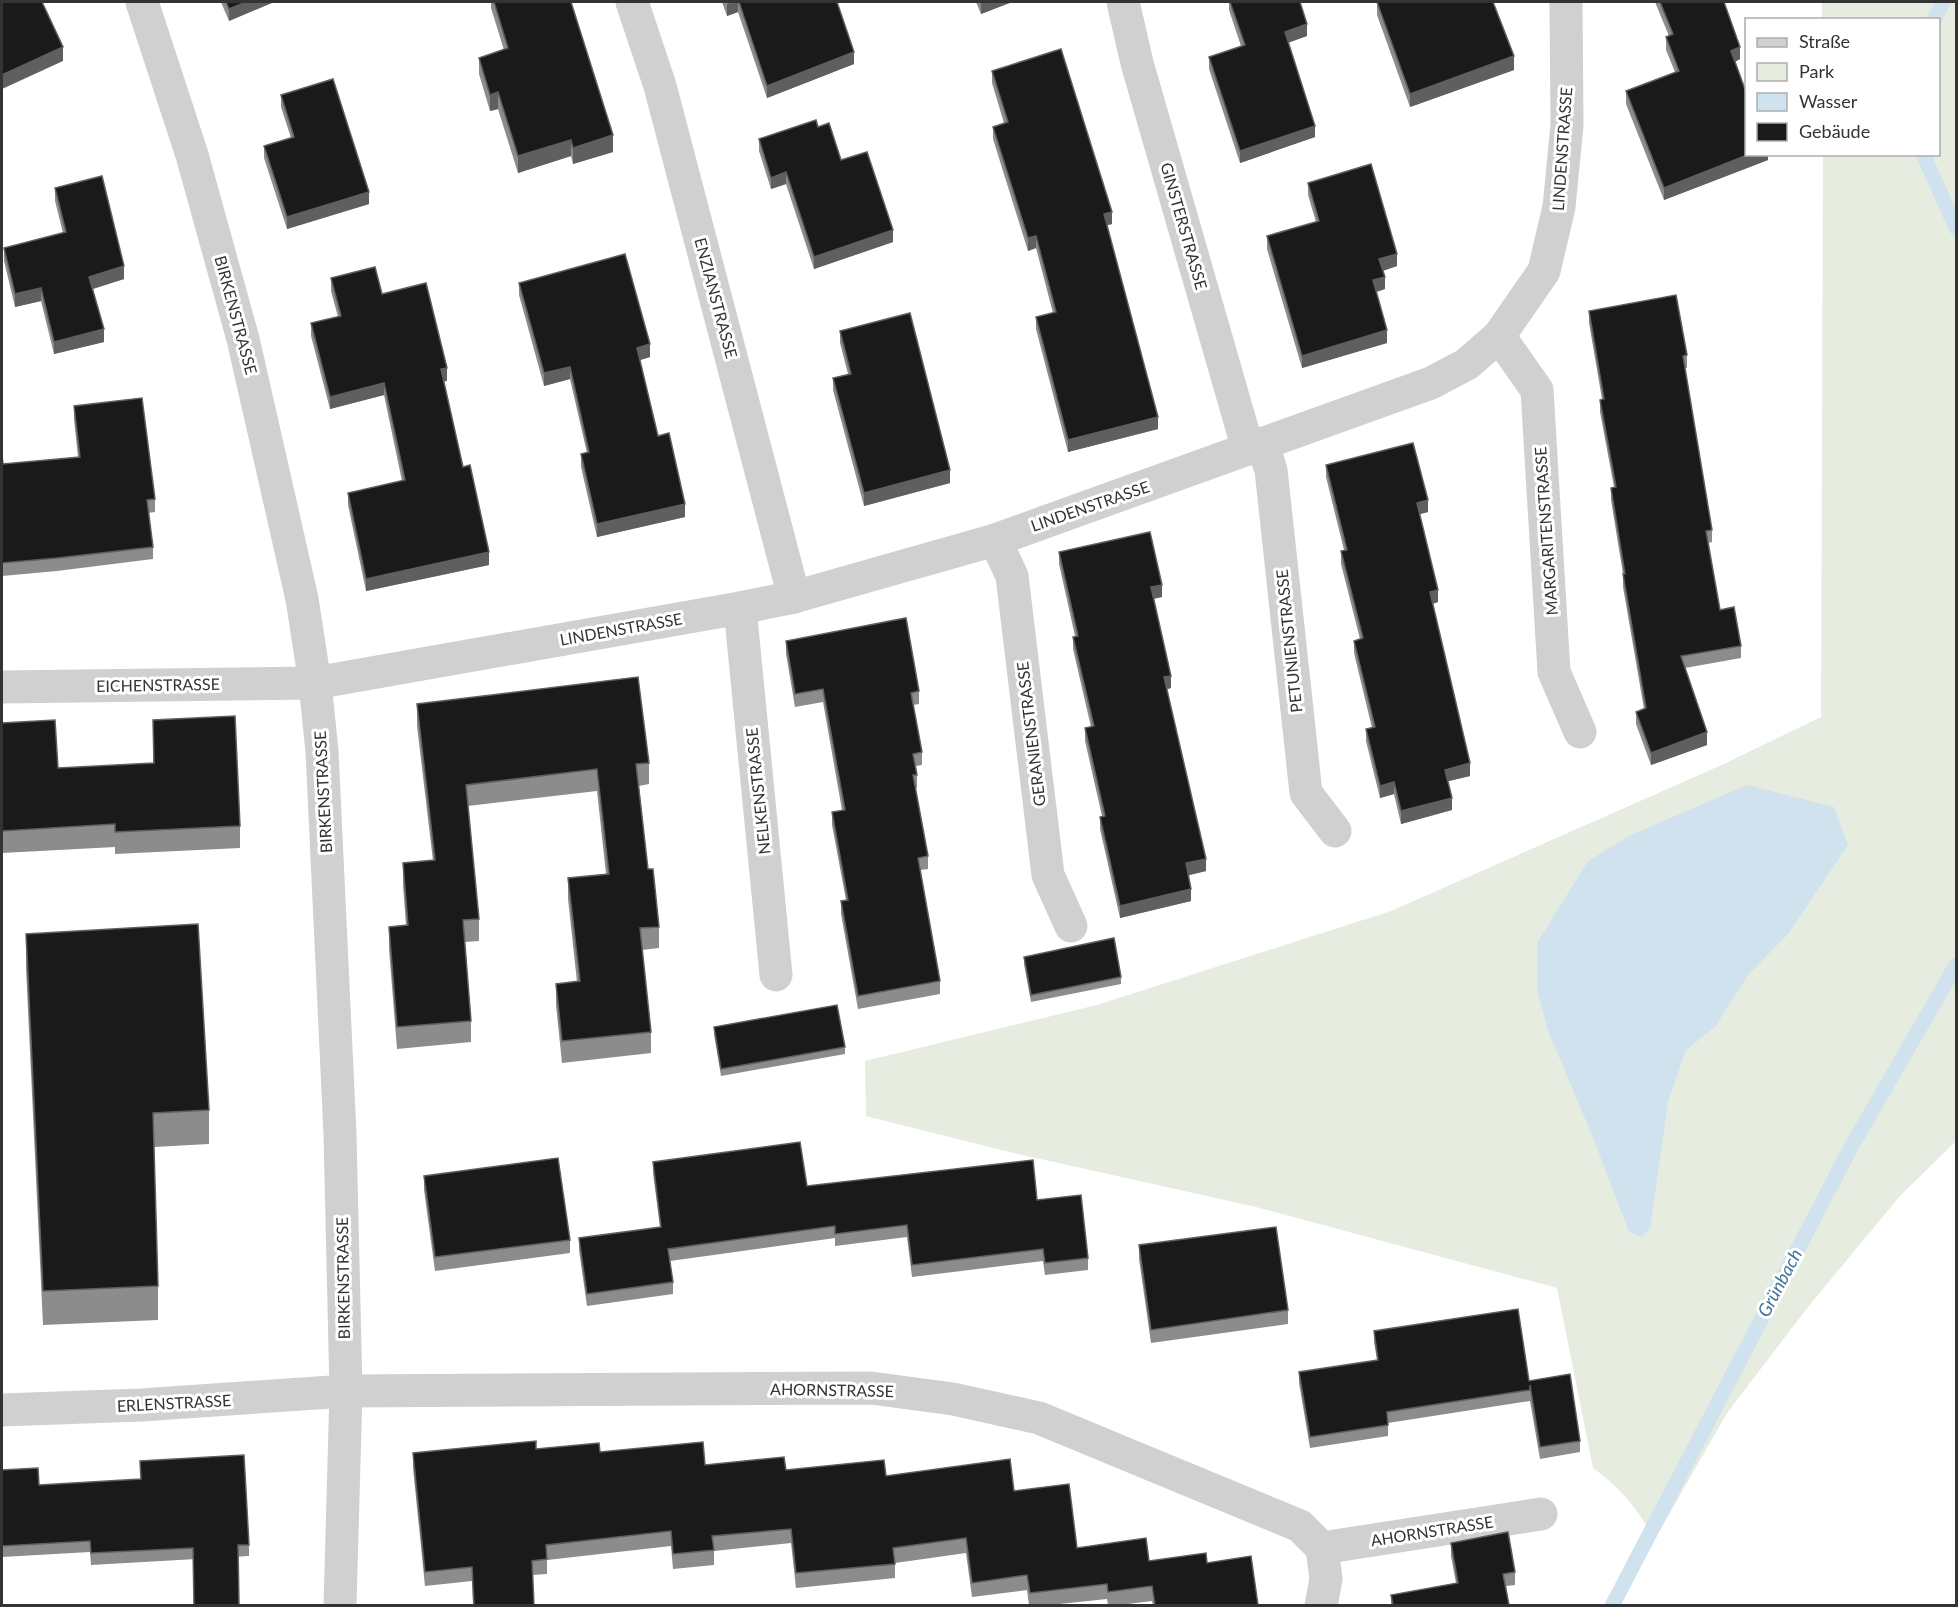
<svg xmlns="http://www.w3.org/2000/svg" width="1958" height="1607" viewBox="0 0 1958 1607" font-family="Lato,sans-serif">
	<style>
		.green { fill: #e6ecdf }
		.water { fill: #cfe2ee }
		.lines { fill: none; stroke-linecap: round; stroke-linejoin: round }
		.stream { stroke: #cfe2ee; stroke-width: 15 }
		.street { stroke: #d0d0d0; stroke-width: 33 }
		.wall { fill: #8c8c8c }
		.shaded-wall { fill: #5f5f5f }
		.building { fill: #1a1a1a; stroke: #5f5f5f; stroke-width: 1.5 }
		.labels { text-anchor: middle; stroke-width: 6; stroke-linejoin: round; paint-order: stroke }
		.street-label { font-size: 16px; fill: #333; stroke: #fff }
		.water-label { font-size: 18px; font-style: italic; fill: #3f7597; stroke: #fff }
	</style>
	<rect width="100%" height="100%" fill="#fff"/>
	<path class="green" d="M1822,2H1956V1141L1900,1196L1808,1307L1727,1413L1655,1539C1636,1508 1623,1490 1593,1468L1557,1288L1256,1207L1014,1153L866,1116L865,1061L1097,1005L1391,911L1724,764L1821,717L1823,155L1938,154V20L1822,19Z"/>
	<polygon class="water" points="1747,785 1834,807 1848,845 1788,934 1748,975 1715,1027 1686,1050 1668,1102 1650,1228 1642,1237 1629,1232 1592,1135 1548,1031 1537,989 1537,943 1588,861 1629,836"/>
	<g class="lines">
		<g class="stream">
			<polyline points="1934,20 1943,2"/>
			<polyline points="1923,154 1956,228"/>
			<polyline points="1612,1606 1850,1149 1956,965"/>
		</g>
		<g class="street">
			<polyline points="142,2 192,155 243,339 302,599 315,683 322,751 340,1134 346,1391 340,1606"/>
			<polyline points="632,2 660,86 794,597"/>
			<polyline points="1123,2 1137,63 1248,449"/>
			<polyline points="1499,336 1537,390 1554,672 1580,732"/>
			<polyline points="1262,443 1271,470 1306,793 1335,831"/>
			<polyline points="995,540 1012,576 1048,875 1071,926"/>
			<polyline points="740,608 776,975"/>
			<polyline points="2,687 315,683 740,608 794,597 995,540 1431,383 1467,364 1499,336 1544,271 1559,207 1567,125 1566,2"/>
			<polyline points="2,1410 141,1405 346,1391 871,1388 953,1399 1039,1418 1300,1526 1322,1548 1541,1514"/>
			<polyline points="1321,1606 1326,1579 1322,1548"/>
		</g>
	</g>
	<g class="wall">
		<polygon points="221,2 274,2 229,21"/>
		<polygon points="491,2 571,2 613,152 573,164 571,156 518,173 498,109 490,111 479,74 479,58 504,50 491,8"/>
		<polygon points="722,2 837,2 854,64 767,98 738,12 727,16"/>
		<polygon points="976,2 1012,2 981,14"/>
		<polygon points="1229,2 1300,2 1307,36 1288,42 1315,137 1240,163 1209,69 1209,57 1241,46 1229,10"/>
		<polygon points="1377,2 1514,70 1410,107 1377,15"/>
		<polygon points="1655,2 1724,2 1740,59 1735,62 1768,154 1768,160 1664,200 1626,104 1626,91 1675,72 1666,50 1666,37 1669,36"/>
		<polygon points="992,71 1112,224 1107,225 1158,429 1068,452 1036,329 1036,317 1053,313 1036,248 1028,251 993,139 993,127 1004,123 992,83"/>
		<polygon points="281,95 369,204 287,229 264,158 264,146 291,138 281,107"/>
		<polygon points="818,127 841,160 893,242 814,269 786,184 771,189 759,151 759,139"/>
		<polygon points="1308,183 1397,266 1383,271 1385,289 1376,292 1387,343 1302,368 1267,249 1267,236 1316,222 1308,195"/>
		<polygon points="55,188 124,279 93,289 104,342 54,354 41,301 15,307 4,261 4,248 63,233 55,201"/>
		<polygon points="331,278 382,294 447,381 444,381 463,467 489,565 366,591 348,505 348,493 402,481 384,395 330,409 311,336 311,323 338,317 331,291"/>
		<polygon points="519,283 650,357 640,360 658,436 685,517 597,537 581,467 581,454 587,453 570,379 544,386 519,295"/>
		<polygon points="1589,311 1687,355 1687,368 1685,368 1712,530 1712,542 1708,543 1720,610 1741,646 1741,658 1685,668 1707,745 1651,765 1636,724 1636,712 1644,709 1623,587 1623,574 1611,500 1611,488 1614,487 1600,412 1600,400 1602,399 1589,323"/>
		<polygon points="840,331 950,483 864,506 833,390 833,378 848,374 840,343"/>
		<polygon points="74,406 155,499 155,512 148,513 153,547 153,559 57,571 2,576 2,456 3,464 78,457 74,419"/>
		<polygon points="1326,465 1428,512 1419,514 1438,602 1433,604 1470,776 1448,781 1452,810 1401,824 1394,794 1380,798 1366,741 1366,729 1372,728 1354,653 1354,641 1360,639 1341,564 1341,551 1344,550 1326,477"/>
		<polygon points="1059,552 1162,597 1154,599 1171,688 1167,689 1206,871 1188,875 1191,901 1120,918 1100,829 1100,817 1102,816 1085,741 1085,728 1091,727 1073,649 1073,637 1075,636 1059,564"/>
		<polygon points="786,641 919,691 919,704 913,705 922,752 922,765 916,766 917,775 917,788 915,788 928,856 928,869 920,870 940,981 940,994 858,1009 841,914 841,901 846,900 832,825 832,812 842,810 823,702 795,707 786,654"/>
		<polygon points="417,704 649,763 649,784 639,786 648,869 659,927 659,948 642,950 651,1032 651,1053 562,1063 556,1005 556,984 577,982 568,899 568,878 606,874 597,791 468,806 479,919 479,941 465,942 471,1021 471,1042 397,1049 389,949 389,927 406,925 403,885 403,863 433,861 417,726"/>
		<polygon points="153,720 240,826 240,848 115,854 115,847 2,853 2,723 58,768 153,763"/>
		<polygon points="26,934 209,1110 209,1144 154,1147 158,1286 158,1320 43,1325 26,968"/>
		<polygon points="1024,957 1121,977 1121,984 1031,1002 1024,964"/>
		<polygon points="714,1027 845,1047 845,1054 721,1076 714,1034"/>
		<polygon points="653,1162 807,1186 1037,1200 1088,1258 1088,1270 1045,1275 1043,1261 912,1277 907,1237 835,1246 835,1238 670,1261 673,1282 673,1294 587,1306 579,1250 579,1238 660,1227 653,1173"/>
		<polygon points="424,1176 570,1240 570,1253 435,1271 424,1190"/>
		<polygon points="1139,1245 1288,1310 1288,1324 1151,1343 1139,1259"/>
		<polygon points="1374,1331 1529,1381 1580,1441 1580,1452 1540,1459 1530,1401 1388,1423 1388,1436 1310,1448 1299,1383 1299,1372 1377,1360 1374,1342"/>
		<polygon points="536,1449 600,1452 705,1465 886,1476 1014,1491 1077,1548 1149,1561 1207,1563 1258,1605 1153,1605 1152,1601 1120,1605 1108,1605 1107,1599 1050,1605 1029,1605 1027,1590 972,1597 966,1553 895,1563 895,1578 796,1588 791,1543 714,1551 714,1565 673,1569 671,1546 547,1560 547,1574 533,1575 534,1605 473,1605 472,1581 425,1586 413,1468 413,1453"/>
		<polygon points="140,1461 249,1545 249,1556 91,1565 90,1552 2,1557 2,1470 39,1485 141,1480"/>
		<polygon points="1451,1543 1515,1572 1515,1585 1506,1586 1509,1605 1391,1605 1391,1595 1456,1583 1451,1556"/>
	</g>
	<g class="shaded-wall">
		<polygon points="246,2 274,2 229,21 229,9"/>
		<polygon points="733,2 738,2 738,12 727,16 727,4"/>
		<polygon points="981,2 1012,2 981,14"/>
		<polygon points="1307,24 1307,36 1285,44 1285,32"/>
		<polygon points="63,47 63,61 2,89 2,75"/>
		<polygon points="1740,47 1740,59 1731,64 1731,51"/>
		<polygon points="854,52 854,64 767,98 767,86"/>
		<polygon points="1514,56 1514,70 1410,107 1410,94"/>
		<polygon points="498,92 498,109 490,111 490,95"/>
		<polygon points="1315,126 1315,137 1240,163 1240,151"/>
		<polygon points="613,135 613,152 573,164 573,148"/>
		<polygon points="571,140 571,156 518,173 518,156"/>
		<polygon points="1750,154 1768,154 1768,160 1664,200 1664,188"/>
		<polygon points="786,172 786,184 771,189 771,178"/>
		<polygon points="369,192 369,204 287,229 287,217"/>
		<polygon points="1112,212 1112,224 1104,226 1104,214"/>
		<polygon points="893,230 893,242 814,269 814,257"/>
		<polygon points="1036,236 1036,248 1028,251 1028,238"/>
		<polygon points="1397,254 1397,266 1379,272 1379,259"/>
		<polygon points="124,266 124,279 89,290 89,277"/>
		<polygon points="1385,277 1385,289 1373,293 1373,280"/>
		<polygon points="41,288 41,301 15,307 15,294"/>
		<polygon points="104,329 104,342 54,354 54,342"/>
		<polygon points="1387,330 1387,343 1302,368 1302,356"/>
		<polygon points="650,344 650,357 637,361 637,348"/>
		<polygon points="570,367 570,379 544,386 544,373"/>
		<polygon points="447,368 447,381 441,382 441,369"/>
		<polygon points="384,383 384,395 330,409 330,397"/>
		<polygon points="1158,417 1158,429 1068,452 1068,440"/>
		<polygon points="950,470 950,483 864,506 864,493"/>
		<polygon points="1428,500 1428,512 1417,515 1417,503"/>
		<polygon points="685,504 685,517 597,537 597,524"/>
		<polygon points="489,552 489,565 366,591 366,579"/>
		<polygon points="1162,585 1162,597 1151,599 1151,587"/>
		<polygon points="1438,590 1438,602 1430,604 1430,592"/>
		<polygon points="1171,676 1171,688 1164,690 1164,677"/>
		<polygon points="1707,732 1707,745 1651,765 1651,753"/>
		<polygon points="1470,763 1470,776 1445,782 1445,770"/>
		<polygon points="1394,782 1394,794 1380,798 1380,786"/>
		<polygon points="1452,798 1452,810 1401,824 1401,811"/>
		<polygon points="1206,859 1206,871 1186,876 1186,863"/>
		<polygon points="1191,889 1191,901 1120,918 1120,906"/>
	</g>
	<g class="building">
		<polygon points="2,2 42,2 63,47 2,75"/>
		<polygon points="226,2 246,2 229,9"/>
		<polygon points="494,2 571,2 613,135 573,148 571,140 518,156 498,92 490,95 479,58 508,48"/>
		<polygon points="739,2 837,2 854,52 767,86"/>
		<polygon points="1230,2 1300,2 1307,24 1285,32 1315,126 1240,151 1209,57 1245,45"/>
		<polygon points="1377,2 1493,2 1514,56 1410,94"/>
		<polygon points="1660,2 1724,2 1740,47 1731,51 1746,92 1746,154 1750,154 1664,188 1626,91 1679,71 1666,37 1673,34"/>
		<polygon points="1061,49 1112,212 1104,214 1158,417 1068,440 1036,317 1056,312 1036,236 1028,238 993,127 1008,122 992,71"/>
		<polygon points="333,79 369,192 287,217 264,146 294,137 281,95"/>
		<polygon points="816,120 818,127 829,123 841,160 867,152 893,230 814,257 786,172 771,178 759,139"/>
		<polygon points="1371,164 1397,254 1379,259 1385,277 1373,280 1387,330 1302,356 1267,236 1319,221 1308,183"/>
		<polygon points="102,176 124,266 89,277 104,329 54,342 41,288 15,294 4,248 66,232 55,188"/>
		<polygon points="625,254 650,344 637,348 658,436 669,433 685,504 597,524 581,454 589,452 570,367 544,373 519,283"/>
		<polygon points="375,267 382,294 426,283 447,368 441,369 463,467 470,465 489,552 366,579 348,493 405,480 384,383 330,397 311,323 341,316 331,278"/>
		<polygon points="1676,295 1687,355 1683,356 1712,530 1706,531 1720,610 1734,607 1741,646 1681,656 1707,732 1651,753 1636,712 1646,708 1623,574 1625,574 1611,488 1616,487 1600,400 1604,399 1589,311"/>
		<polygon points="910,313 950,470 864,493 833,378 851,374 840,331"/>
		<polygon points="142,398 155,499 147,500 153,547 57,558 2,563 2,456 3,464 80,457 74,406"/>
		<polygon points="1413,443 1428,500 1417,503 1438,590 1430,592 1470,763 1445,770 1452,798 1401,811 1394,782 1380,786 1366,729 1375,727 1354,641 1363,638 1341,551 1347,550 1326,465"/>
		<polygon points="1150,532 1162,585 1151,587 1171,676 1164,677 1206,859 1186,863 1191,889 1120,906 1100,817 1105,816 1085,728 1094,726 1073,637 1078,636 1059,552"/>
		<polygon points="906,618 919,691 911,693 922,752 913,754 917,775 913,775 928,856 918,858 940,981 858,996 841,901 848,900 832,812 845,810 823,689 795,694 786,641"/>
		<polygon points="638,677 649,763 636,764 648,869 653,869 659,927 640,928 651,1032 562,1041 556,984 580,981 568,878 609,874 597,769 466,785 479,919 463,920 471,1021 397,1027 389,927 408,925 403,863 435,860 417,704"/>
		<polygon points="235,716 240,826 115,832 115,824 2,831 2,723 55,720 58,768 154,763 153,720"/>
		<polygon points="198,924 209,1110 153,1113 158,1286 43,1291 26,934"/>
		<polygon points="1114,938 1121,977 1031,995 1024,957"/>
		<polygon points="837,1005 845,1047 721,1069 714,1027"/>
		<polygon points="800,1142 807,1186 1033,1160 1037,1200 1081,1195 1088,1258 1045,1263 1043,1249 912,1265 907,1225 835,1234 835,1226 668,1249 673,1282 587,1294 579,1238 661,1227 653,1162"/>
		<polygon points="558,1158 570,1240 435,1257 424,1176"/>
		<polygon points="1276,1227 1288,1310 1151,1330 1139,1245"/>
		<polygon points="1518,1309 1529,1381 1570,1374 1580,1441 1540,1447 1530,1385 1530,1390 1387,1412 1388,1425 1310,1437 1299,1372 1378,1360 1374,1331"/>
		<polygon points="536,1441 536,1449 599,1443 600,1452 703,1442 705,1465 784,1457 786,1470 884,1460 886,1476 1010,1459 1014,1491 1069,1484 1077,1548 1146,1538 1149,1561 1206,1553 1207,1563 1251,1556 1258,1605 1155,1605 1152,1586 1108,1592 1107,1584 1030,1593 1027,1575 972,1583 966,1538 893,1548 895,1564 796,1573 791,1529 712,1536 714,1550 673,1554 671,1531 546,1545 547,1559 532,1561 534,1605 474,1605 472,1567 425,1572 413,1453"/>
		<polygon points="244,1455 249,1545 238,1545 239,1605 194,1605 193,1548 91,1553 90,1541 2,1546 2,1470 38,1468 39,1485 141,1479 140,1461"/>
		<polygon points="1508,1532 1515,1572 1503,1574 1509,1605 1393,1605 1391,1595 1458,1583 1451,1543"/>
	</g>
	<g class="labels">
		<g class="street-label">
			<text transform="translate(1562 149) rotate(-86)" y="6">LINDENSTRASSE</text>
			<text transform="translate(1184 226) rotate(74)" y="6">GINSTERSTRASSE</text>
			<text transform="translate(716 298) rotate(75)" y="6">ENZIANSTRASSE</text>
			<text transform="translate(236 315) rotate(75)" y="6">BIRKENSTRASSE</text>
			<text transform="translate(1090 506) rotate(-19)" y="6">LINDENSTRASSE</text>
			<text transform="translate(1546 531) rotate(-94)" y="6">MARGARITENSTRASSE</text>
			<text transform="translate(621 629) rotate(-10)" y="6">LINDENSTRASSE</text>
			<text transform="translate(1289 641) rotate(-96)" y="6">PETUNIENSTRASSE</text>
			<text transform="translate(158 685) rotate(-1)" y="6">EICHENSTRASSE</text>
			<text transform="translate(1031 734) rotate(-97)" y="6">GERANIENSTRASSE</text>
			<text transform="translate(758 791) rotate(-96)" y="6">NELKENSTRASSE</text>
			<text transform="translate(323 792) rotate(-93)" y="6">BIRKENSTRASSE</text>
			<text transform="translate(343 1278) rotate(-91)" y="6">BIRKENSTRASSE</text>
			<text transform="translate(832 1390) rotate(1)" y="6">AHORNSTRASSE</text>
			<text transform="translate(174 1403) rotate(-3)" y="6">ERLENSTRASSE</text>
			<text transform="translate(1432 1531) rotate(-9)" y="6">AHORNSTRASSE</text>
		</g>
		<g class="water-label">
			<text transform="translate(1780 1283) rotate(-62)" y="6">Grünbach</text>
		</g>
	</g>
	<rect width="1958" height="1607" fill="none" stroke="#333333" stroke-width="6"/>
	<rect x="1745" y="18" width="195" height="138" fill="#ffffff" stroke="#adadad" stroke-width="1.5"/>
	<rect x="1757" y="38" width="30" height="9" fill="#d0d0d0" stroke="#adadad" stroke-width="1.5"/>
	<text x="1799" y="48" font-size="18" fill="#333333">Straße</text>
	<rect x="1757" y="63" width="30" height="18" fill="#e6ecdf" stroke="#adadad" stroke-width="1.5"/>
	<text x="1799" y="78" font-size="18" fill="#333333">Park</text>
	<rect x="1757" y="93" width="30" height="18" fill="#cfe2ee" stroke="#adadad" stroke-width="1.5"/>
	<text x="1799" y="108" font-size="18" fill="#333333">Wasser</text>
	<rect x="1757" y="123" width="30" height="18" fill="#1a1a1a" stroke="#adadad" stroke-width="1.5"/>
	<text x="1799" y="138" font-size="18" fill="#333333">Gebäude</text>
</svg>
